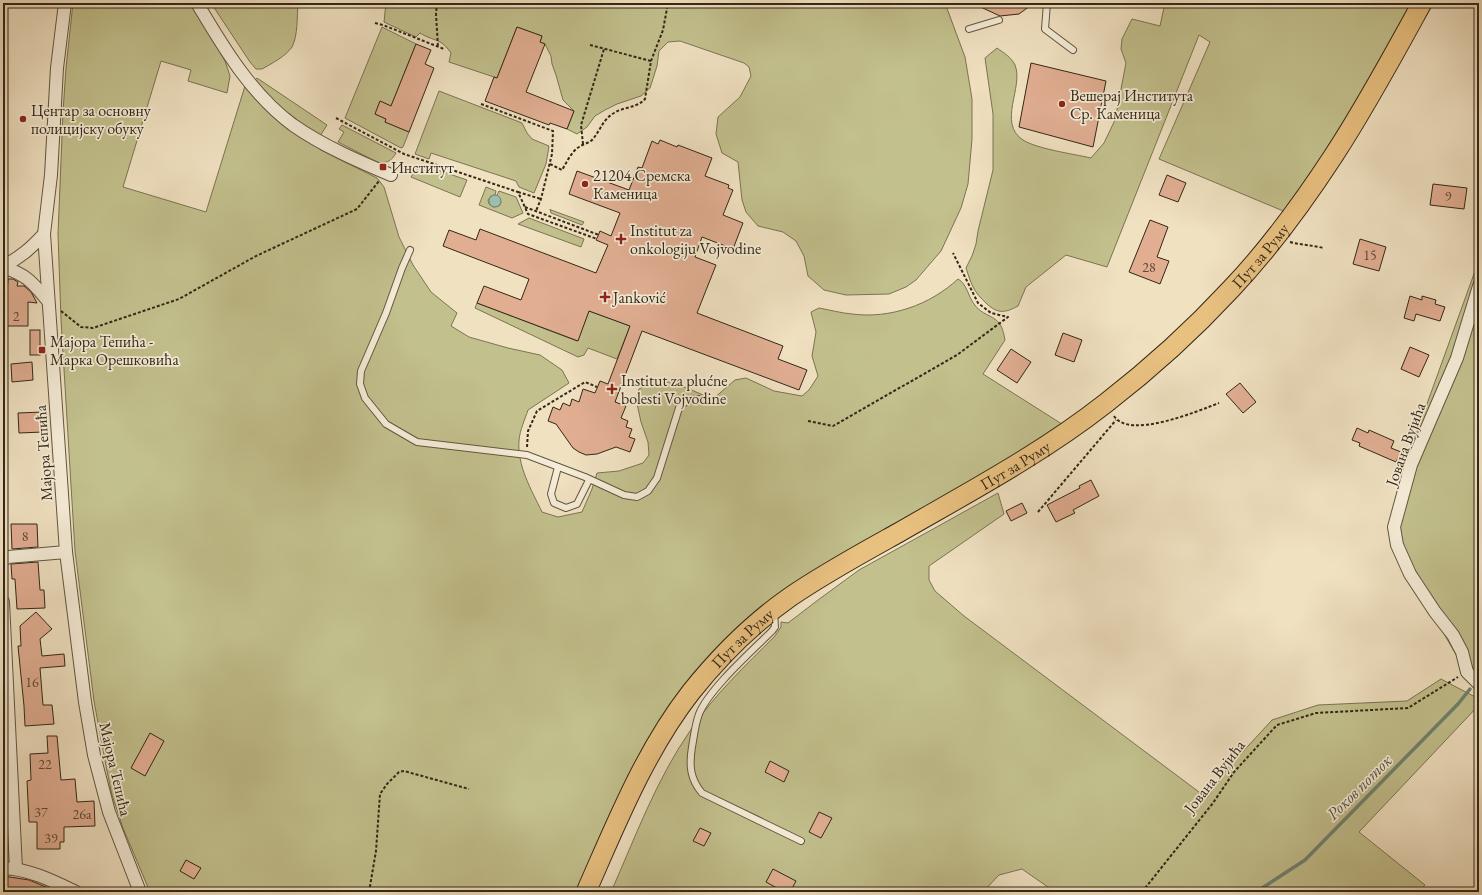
<svg xmlns="http://www.w3.org/2000/svg" width="1482" height="895" viewBox="0 0 1482 895" font-family="'EB Garamond',serif">
	<style>
		.green { fill: #c2c08d; stroke: #7a7452 }
		.water { fill: #9bbeae; stroke: #718271 }
		.lines { fill: none; stroke-linecap: round; stroke-linejoin: round }
		.stream { stroke: #718271; stroke-width: 3.5 }
		.building { fill: #e1ae92; stroke: #332716 }
		.service-casing { stroke: #625641; stroke-width: 8 }
		.minor-casing { stroke: #625641; stroke-width: 14 }
		.primary-casing { stroke: #332716; stroke-width: 21 }
		.path { stroke: #332716; stroke-width: 2; stroke-dasharray: 3 2; stroke-linecap: butt }
		.service { stroke: #f5ecd7; stroke-width: 6 }
		.minor { stroke: #f5ecd7; stroke-width: 12 }
		.primary { stroke: #e8c080; stroke-width: 19 }
		.poi-dot { fill: #8f2418; stroke: #f5ecd7; stroke-width: 1.5 }
		.labels { text-anchor: middle; stroke-width: 3.5; stroke-linejoin: round; paint-order: stroke }
		.number-label { font-size: 14px; fill: #5e4935 }
		.poi-label { font-size: 16px; fill: #332716; stroke: #f5ecd7; text-anchor: start }
		.street-label { font-size: 16px; fill: #332716; stroke: #f5ecd7 }
		.water-label { font-size: 17px; font-style: italic; fill: #525444; stroke: #f5ecd7 }
	</style>
	<rect width="100%" height="100%" fill="#f0e1c1"/>
	<filter id="stains"><feTurbulence type="fractalNoise" baseFrequency=".005" numOctaves="4"/><feColorMatrix values="0 0 0 0 .2 0 0 0 0 .09 0 0 0 0 .02 0 0 0 .5 -.17"/></filter>
	<radialGradient id="worn" r=".72"><stop offset=".6" stop-color="#630" stop-opacity="0"/><stop offset="1" stop-color="#630" stop-opacity=".3"/></radialGradient>
	<g class="green">
		<path d="M73,3H191L225,61L230,76L227,93L188,81L191,70L161,61L123,187L206,212L245,86L264,108L321,150L377,178L384,187L399,237L413,265L431,292L457,313L451,326L469,337L508,348L540,355L562,370L569,383L528,410C525,419 520,430 519,440C517,466 531,489 542,512L558,517L582,512L592,489L597,473L619,471L643,463L649,455L648,442L641,422L636,399L639,389L653,382H672L713,399L735,380L746,378L774,391L802,396L809,390L818,376L812,356L816,332L811,312L819,308C830,310 841,313 852,314C890,319 930,305 958,279C967,284 968,296 974,304C981,315 993,315 999,323C1003,328 1004,335 1005,340L983,374L1065,426L704,665L580,892H150L123,828L112,795L106,766L94,701L75,551L61,320L58,234L63,112L66,68Z"/>
		<path d="M211,3H298C297,16 298,36 292,47C286,56 271,64 262,69H256L250,62Z"/>
		<path d="M386,3H945L965,57L972,99V139L968,184L961,208L941,251L916,280L906,287L889,294L846,295L824,290L808,276L804,256L796,241L783,232L758,226L746,212L742,200L738,162L722,153L716,134L718,117L740,97L751,76L749,67L744,63L680,41L668,42L659,51L657,66L650,88L641,96L617,104L605,110L595,116L587,127L577,134L567,129L574,111L563,100L556,75L552,64L551,56L545,44L540,42L542,36L517,27L497,78L449,62L451,53C440,37 434,42 420,33L416,37L384,22Z"/>
		<path d="M1165,3H1417L1288,213L1159,159L1210,42L1199,35L1107,267L1066,255L1026,287L1018,306C1005,313 998,314 987,304C973,291 972,286 966,268L972,256L976,244L978,231L993,170V114L985,58L997,48C1004,53 1011,57 1015,65C1024,87 997,123 1023,140C1037,149 1074,154 1091,158L1104,143L1115,120L1126,63L1121,49L1122,39L1132,19L1160,26Z"/>
		<polygon points="382,27 416,44 391,106 380,101 375,114 386,119 385,122 409,132 403,147 401,148 345,118"/>
		<path d="M257,78L327,125L320,136C295,121 274,102 254,81Z"/>
		<polygon points="439,91 522,123 527,133 532,139 549,146 546,164 534,193 519,187 516,181 431,153 429,159 415,154"/>
		<path d="M342,125L396,153C392,160 388,163 379,163L338,142L344,132L339,129Z"/>
		<polygon points="424,167 429,167 467,180 460,197 411,177 415,171"/>
		<polygon points="486,187 496,191 495,195 491,196 488,200 489,204 493,207 499,206 501,203 500,198 497,195 499,191 516,197 523,213 512,218 479,205"/>
		<polygon points="550,209 551,210 584,222 582,225 551,213"/>
		<polygon points="529,218 584,239 581,247 518,224"/>
		<polygon points="1479,260 1479,694 1419,591 1394,525 1415,437"/>
		<polygon points="477,303 577,341 589,311 630,326 617,359 588,348 584,355 578,357 475,308"/>
		<path d="M998,493L1004,514L929,566V580L935,591L964,616L1207,798L1226,770L1272,720L1318,705L1407,701L1441,679L1479,699V705L1359,832L1425,885L1418,892H1055L1022,869L999,875L983,892H611C635,838 656,780 690,731C714,695 745,666 775,636L781,627V622L788,623L818,600L859,570Z"/>
	</g>
	<circle class="water" cx="495" cy="201" r="6"/>
	<g class="lines">
		<polyline class="stream" points="1256,892 1305,860 1458,704 1470,689"/>
	</g>
	<g class="building">
		<polygon points="972,3 1034,3 1019,14 1000,16"/>
		<polygon points="517,27 542,36 540,42 545,44 526,92 574,111 567,129 550,123 549,125 485,101 494,77 497,78"/>
		<polygon points="416,44 431,50 425,64 434,68 409,132 385,122 386,119 375,114 380,101 391,106"/>
		<polygon points="1031,63 1106,81 1093,147 1019,127"/>
		<polygon points="660,140 677,147 678,145 712,158 705,176 729,185 728,188 733,190 723,215 743,223 733,249 702,237 695,257 716,265 697,313 783,346 778,359 807,370 799,390 642,331 615,402 626,406 621,418 628,421 626,427 632,429 629,437 635,439 630,452 616,447 597,454 586,455 579,452 573,448 556,424 548,421 553,407 560,410 563,403 570,406 572,399 579,402 583,389 595,393 600,381 608,384 630,326 589,311 578,341 477,303 484,286 521,300 529,279 443,246 449,230 476,240 480,229 596,273 608,245 596,240 598,236 600,231 611,236 620,213 569,194 577,171 629,190 638,167 642,168 652,141 658,144"/>
		<polygon points="1167,175 1186,183 1178,202 1159,195"/>
		<polygon points="1433,184 1467,188 1464,209 1430,205"/>
		<polygon points="1150,220 1168,227 1157,257 1169,261 1160,284 1129,272"/>
		<polygon points="1360,239 1386,247 1379,271 1353,264"/>
		<polygon points="8,279 13,279 18,282 17,286 24,286 31,292 37,303 28,302 28,326 5,326"/>
		<polygon points="1410,296 1422,300 1422,296 1436,300 1435,304 1445,307 1440,321 1416,314 1414,321 1404,318"/>
		<rect x="30" y="330" width="10" height="25"/>
		<polygon points="1063,333 1082,340 1074,362 1055,355"/>
		<polygon points="1410,347 1429,355 1419,377 1401,369"/>
		<polygon points="1011,349 1031,362 1017,383 997,370"/>
		<polygon points="32,362 33,380 12,382 11,364"/>
		<polygon points="1240,383 1256,402 1243,413 1226,394"/>
		<polygon points="43,412 43,432 19,433 18,413"/>
		<polygon points="1357,428 1368,433 1369,430 1394,441 1391,448 1401,452 1396,462 1359,446 1360,443 1352,440"/>
		<polygon points="1091,480 1099,496 1073,510 1075,513 1056,522 1047,505 1080,488 1079,486"/>
		<polygon points="1022,503 1027,513 1011,521 1006,511"/>
		<polygon points="11,524 37,524 38,547 12,549"/>
		<polygon points="38,562 40,590 44,590 45,608 17,609 15,579 12,579 11,564"/>
		<polygon points="36,612 52,629 40,639 42,656 64,654 65,666 40,668 43,705 52,705 54,724 25,726 24,706 18,646 21,646 20,626"/>
		<polygon points="150,733 164,741 145,776 131,768"/>
		<polygon points="47,736 57,736 61,780 75,779 77,802 94,801 95,826 64,827 64,842 60,842 60,849 37,849 37,822 29,822 27,781 31,780 30,754 48,753"/>
		<polygon points="770,761 789,771 784,782 765,772"/>
		<polygon points="819,812 832,818 821,838 809,832"/>
		<polygon points="700,828 711,833 704,846 693,841"/>
		<polygon points="186,860 201,868 194,879 180,871"/>
		<polygon points="773,869 796,881 790,892 784,892 766,882"/>
		<polygon points="3,876 29,880 58,892 3,892"/>
	</g>
	<g class="lines">
		<defs>
			<g id="service">
				<polyline points="1047,3 1045,29 1073,50"/>
				<polyline points="969,29 999,20"/>
				<path d="M410,250L402,268L386,313L361,371L360,384L365,398L386,424L417,442L527,455L585,477L624,495L637,497L648,491L657,478L679,408C685,401 689,399 698,399"/>
				<polyline points="558,467 551,494 554,503 566,508 577,504 589,480"/>
				<path d="M774,613L775,627L772,631C752,651 709,689 699,714C695,725 694,736 692,747C689,765 690,779 702,793L801,841"/>
			</g>
			<g id="minor">
				<polyline points="65,3 57,68 51,175 44,234 66,552 85,702 94,755 109,812 140,892"/>
				<path d="M197,3C223,47 251,94 293,125C323,146 358,161 391,175"/>
				<path d="M3,266C20,258 31,248 44,234"/>
				<path d="M3,267C27,275 32,282 48,301"/>
				<polyline points="1479,286 1457,358 1411,465 1394,527 1397,545 1410,574 1435,612 1453,635 1462,652 1467,672 1479,684"/>
				<polyline points="3,560 8,557 66,552"/>
				<polyline points="3,602 16,869"/>
				<path d="M3,868C29,869 53,881 76,892"/>
			</g>
			<g id="primary">
				<path id="s1" d="M586,892C616,824 645,751 691,692C719,657 753,623 790,597C825,573 862,553 898,533C969,492 1041,454 1106,403C1150,369 1193,330 1231,289C1269,249 1304,201 1334,155C1366,106 1394,54 1422,3"/>
			</g>
		</defs>
		<use href="#service" class="service-casing"/>
		<use href="#minor" class="minor-casing"/>
		<use href="#primary" class="primary-casing"/>
		<g class="path">
			<polyline points="437,3 436,14 438,47"/>
			<polyline points="375,23 383,25 444,49"/>
			<polyline points="590,45 651,61"/>
			<polyline points="481,104 553,131 552,154 541,199 536,211"/>
			<polyline points="336,118 404,154 518,192 528,214 597,239"/>
			<polyline points="583,144 581,125 604,49"/>
			<path d="M550,164L562,170C567,162 571,152 579,147C583,144 589,143 592,140C601,130 602,120 614,113C623,107 637,108 645,99L651,61L663,30L668,3"/>
			<polyline points="518,192 541,199"/>
			<polyline points="525,207 599,235"/>
			<path d="M1290,242C1301,245 1312,245 1323,248"/>
			<polyline points="61,311 81,327 93,328 179,299 256,256 357,209 379,181"/>
			<path d="M1114,416C1129,440 1198,411 1219,403"/>
			<polyline points="808,421 833,426 957,355 1008,317 991,313 978,303 953,253"/>
			<polyline points="527,447 528,431 537,411 585,382 597,387"/>
			<polyline points="1038,512 1116,420"/>
			<polyline points="1475,658 1479,653"/>
			<polyline points="369,892 376,851 380,794 387,784 399,772 404,771 469,789"/>
			<polyline points="1142,892 1213,803 1234,772 1277,725 1316,713 1408,708 1458,677"/>
		</g>
		<use href="#service" class="service"/>
		<use href="#minor" class="minor"/>
		<use href="#primary" class="primary"/>
	</g>
	<g class="poi-dot">
		<circle cx="1062" cy="104" r="4"/>
		<circle cx="23" cy="119" r="4"/>
		<rect x="379" y="163" width="8" height="8" rx="2"/>
		<circle cx="585" cy="184" r="4"/>
		<path d="M619 233h4v4h4v4h-4v4h-4v-4h-4v-4h4z"/>
		<path d="M603 291h4v4h4v4h-4v4h-4v-4h-4v-4h4z"/>
		<rect x="38" y="346" width="8" height="8" rx="2"/>
		<path d="M610 383h4v4h4v4h-4v4h-4v-4h-4v-4h4z"/>
	</g>
	<g class="labels">
		<g class="number-label">
			<text x="1448" y="201">9</text>
			<text x="1370" y="260">15</text>
			<text x="1149" y="272">28</text>
			<text x="16" y="321">2</text>
			<text x="25" y="541">8</text>
			<text x="32" y="687">16</text>
			<text x="45" y="769">22</text>
			<text x="41" y="817">37</text>
			<text x="82" y="819">26a</text>
			<text x="51" y="843">39</text>
		</g>
		<g class="poi-label">
			<text x="1070" y="101">Вешерај Института<tspan x="1070" dy="18">Ср. Каменица</tspan></text>
			<text x="31" y="116">Центар за основну<tspan x="31" dy="18">полицијску обуку</tspan></text>
			<text x="391" y="173">Институт</text>
			<text x="593" y="181">21204 Сремска<tspan x="593" dy="18">Каменица</tspan></text>
			<text x="630" y="236">Institut za<tspan x="630" dy="18">onkologiju Vojvodine</tspan></text>
			<text x="613" y="303">Janković</text>
			<text x="50" y="347">Мајора Тепића -<tspan x="50" dy="18">Марка Орешковића</tspan></text>
			<text x="621" y="386">Institut za plućne<tspan x="621" dy="18">bolesti Vojvodine</tspan></text>
		</g>
		<g class="street-label">
			<text dy="6" stroke="none"><textPath href="#s1" startOffset="949">Пут за Руму</textPath></text>
			<text transform="translate(1405 444) rotate(-70)" y="6">Јована Вујића</text>
			<text transform="translate(43 453) rotate(-94)" y="6">Мајора Тепића</text>
			<text dy="6" stroke="none"><textPath href="#s1" startOffset="625">Пут за Руму</textPath></text>
			<text dy="6" stroke="none"><textPath href="#s1" startOffset="301">Пут за Руму</textPath></text>
			<text transform="translate(116 769) rotate(77)" y="6">Мајора Тепића</text>
			<text transform="translate(1214 776) rotate(-52)" y="6">Јована Вујића</text>
		</g>
		<g class="water-label">
			<text transform="translate(1359 787) rotate(-45)" y="6">Роков поток</text>
		</g>
	</g>
	<rect width="1482" height="895" fill="none" stroke="#f0e1c1" stroke-width="16"/>
	<rect x="4" y="4" width="1474" height="887" fill="none" stroke="#332716" stroke-width="2"/>
	<rect x="8" y="8" width="1466" height="879" fill="none" stroke="#332716"/>
	<rect width="100%" height="100%" filter="url(#stains)"/>
	<rect width="100%" height="100%" fill="url(#worn)"/>
</svg>
